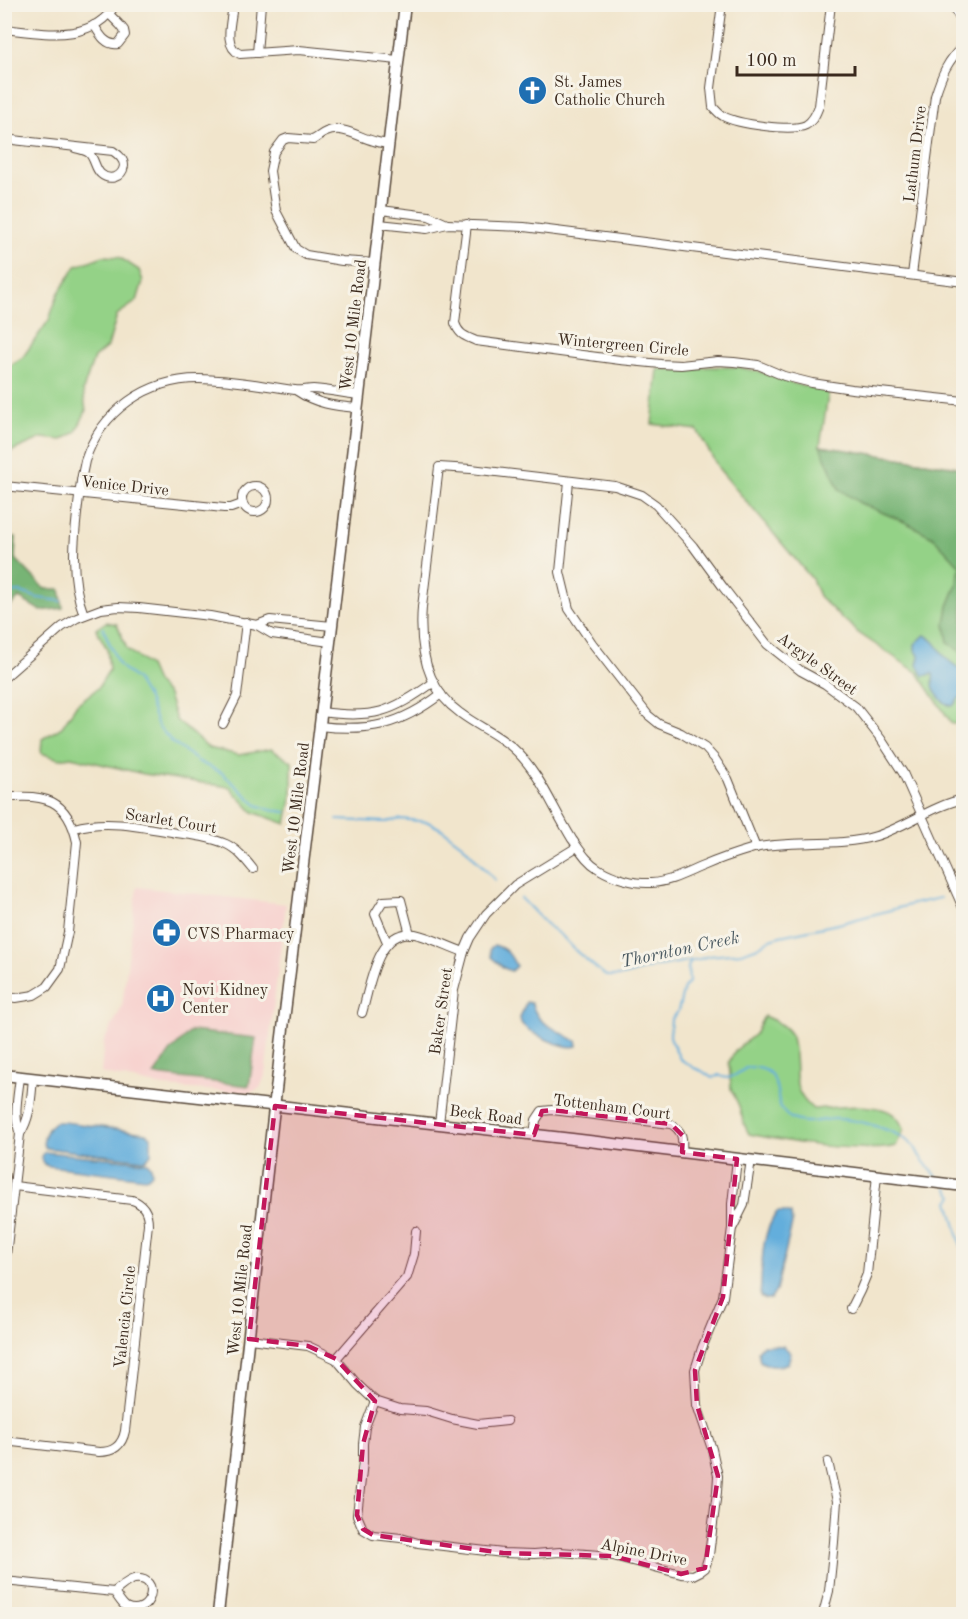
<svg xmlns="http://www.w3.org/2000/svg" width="968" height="1619" viewBox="0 0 968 1619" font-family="'Old Standard TT',serif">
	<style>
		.built { fill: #f7d0cd }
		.green { fill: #94d287; stroke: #687e52; stroke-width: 1.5 }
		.forest { fill: #77b474; stroke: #596f49; stroke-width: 1.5 }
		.water { fill: #64aedc; stroke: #506c7d; stroke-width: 1.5 }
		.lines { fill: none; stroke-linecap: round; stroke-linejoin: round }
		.stream { stroke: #64aedc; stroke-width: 2 }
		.minor-casing { stroke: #564638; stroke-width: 10 }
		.secondary-casing { stroke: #564638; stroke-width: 13 }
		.minor { stroke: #fff; stroke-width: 8 }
		.secondary { stroke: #fff; stroke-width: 10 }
		.marked { fill: #c2185b; fill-opacity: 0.2; stroke: #c2185b; stroke-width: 4.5; stroke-dasharray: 12 8; stroke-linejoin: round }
		.labels { text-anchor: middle; stroke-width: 6; stroke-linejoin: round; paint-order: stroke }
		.poi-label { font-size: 16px; fill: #3b2a1e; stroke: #f7f3e8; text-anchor: start }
		.street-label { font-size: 16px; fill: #3b2a1e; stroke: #f7f3e8 }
		.water-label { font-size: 18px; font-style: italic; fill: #495860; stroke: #f7f3e8 }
	</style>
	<rect width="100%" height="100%" fill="#f7f3e8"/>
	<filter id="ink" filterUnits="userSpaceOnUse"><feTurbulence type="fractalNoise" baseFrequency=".0167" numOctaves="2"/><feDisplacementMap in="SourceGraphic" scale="12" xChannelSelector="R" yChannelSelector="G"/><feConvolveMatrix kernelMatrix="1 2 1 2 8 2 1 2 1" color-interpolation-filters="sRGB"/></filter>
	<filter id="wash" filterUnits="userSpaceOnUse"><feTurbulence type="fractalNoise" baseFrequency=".008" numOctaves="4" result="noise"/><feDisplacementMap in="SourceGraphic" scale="24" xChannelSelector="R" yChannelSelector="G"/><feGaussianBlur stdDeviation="1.35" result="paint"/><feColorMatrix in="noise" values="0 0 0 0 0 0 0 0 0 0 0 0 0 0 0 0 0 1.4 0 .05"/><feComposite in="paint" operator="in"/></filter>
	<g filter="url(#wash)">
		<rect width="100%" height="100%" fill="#f1e5cc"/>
		<polygon class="built" points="137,887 286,904 265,1076 260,1088 249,1093 165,1087 101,1073 104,1041 122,1007"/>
		<g class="green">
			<polygon points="103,256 119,257 139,270 143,281 137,301 117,315 108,346 94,358 83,390 86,411 76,432 62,440 42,438 5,454 5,369 23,357 49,320 58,294 76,266"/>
			<polygon points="708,367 738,367 764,373 795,384 829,390 820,446 963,468 963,723 952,724 918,673 857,632 852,626 840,617 819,596 812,579 719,469 697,430 652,424 658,369 677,370"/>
			<polygon points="106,622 117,624 127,649 149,666 156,682 168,695 176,720 209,748 239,755 271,749 292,762 292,794 286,824 253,812 229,787 144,774 71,757 59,759 41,753 42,739 62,727 77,704 98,688 109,670 107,649 96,629"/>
			<path d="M764,1016C774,1020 785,1025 791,1035C793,1038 793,1045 794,1049C799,1075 789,1089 813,1109C833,1108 882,1100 896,1117C899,1120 902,1125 904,1129L896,1146C884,1149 872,1149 860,1148C822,1148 785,1141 749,1134L744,1124L739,1106L731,1089L729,1062L736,1050L755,1034Z"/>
		</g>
		<g class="forest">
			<polygon points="820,446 963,468 963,654 948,642 945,624 948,606 957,584 960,566 933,537 907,523 860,503 839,489"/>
			<polygon points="5,536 16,537 15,558 45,589 60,589 63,608 41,611 19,598 5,611"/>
			<polygon points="191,1031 256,1038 249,1086 154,1075 171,1051"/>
		</g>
		<g class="water">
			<path d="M925,635C936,640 939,650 946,658C951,663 957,667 963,671V696L959,698L953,706C945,705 937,697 934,689C932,684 934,679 933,674L923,676L917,665C918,657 922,658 915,650V644Z"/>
			<path d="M494,945C507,949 510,954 516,966L511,971L504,968L491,957L490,949Z"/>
			<path d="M526,1002L531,1003C534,1009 536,1016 541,1020C547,1026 575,1040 576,1041C577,1043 577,1045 577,1046C565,1050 534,1035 525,1027C521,1024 521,1023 520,1018Z"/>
			<path d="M55,1122H64L146,1133L151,1137V1154L147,1159L143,1160L46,1148L43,1144C44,1135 47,1127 55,1122Z"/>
			<path d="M45,1152L147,1162L151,1166L152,1173L148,1177L145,1178L49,1166C42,1165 38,1158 45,1152Z"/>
			<path d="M777,1212H784L791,1214L792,1224L776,1291L771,1299H765L760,1296C763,1266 759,1237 777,1212Z"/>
			<path d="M763,1345L783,1346L791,1353L788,1363C778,1368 770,1367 760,1361L758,1351Z"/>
		</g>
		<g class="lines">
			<g class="stream">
				<polyline points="4,593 21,592 38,598 61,601"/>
				<polyline points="103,628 117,661 122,668 136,679 148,699 158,726 173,743 199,762 222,773 257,805 271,810 286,812"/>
				<polyline points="337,820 386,822 401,819 428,822 443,830 463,845 495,880"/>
				<polyline points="521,898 548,926 563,937 577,952 606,976 622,976 654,967 700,959 708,956 741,953 758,947 771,939 780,936 838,924 913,904 940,898"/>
				<path d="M691,960L688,967L689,982L684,988L678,1011L671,1019L670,1036L672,1043L680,1059L694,1068L702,1071L712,1078L719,1075C730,1083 738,1072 748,1067C794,1067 763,1108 795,1120C809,1125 822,1119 836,1119C858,1119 898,1130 914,1146C917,1150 918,1154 921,1158C926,1165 933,1172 939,1179"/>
				<polyline points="947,1188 953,1196 949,1201 964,1257"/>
			</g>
		</g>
	</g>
	<g filter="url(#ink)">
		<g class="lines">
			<defs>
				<g id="minor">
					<path d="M233,4C232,20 222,46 240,54L299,50L398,60"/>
					<path d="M722,4L711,88L713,107C716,110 719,114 723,116C737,124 792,132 806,125C813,121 816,114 819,106L831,4"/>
					<polyline points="954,4 956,12 964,24"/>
					<path d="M94,25C100,35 106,46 118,44L125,35L124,30L120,25L109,14"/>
					<path d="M4,29C43,33 92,44 116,4"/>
					<polyline points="257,53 261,4"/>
					<path d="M4,139L113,151C119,155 124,159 124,166C122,178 109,181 101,174C95,169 95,159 89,153C85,150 80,149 75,148"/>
					<polyline points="381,210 429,216 447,224"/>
					<polyline points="379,224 427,229 447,224 524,227 964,282"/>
					<path d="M467,224L455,323C459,335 465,336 476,341L620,360L661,364L681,365L718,361L734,362L758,365L784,376L812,383L852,389L964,401"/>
					<path d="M375,263L342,261L306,255L296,249L276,211L270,171L274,152L283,140L288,138L313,140C318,137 321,134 326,132C343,125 358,137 374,141C379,143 384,143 389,144"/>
					<path d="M912,275L935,96C942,74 947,61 964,45"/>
					<path d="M297,391C316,404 335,406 357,408"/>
					<polyline points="569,481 560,572 569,609 592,643 648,715 659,724 681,733 705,748 715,759 728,779 756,848"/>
					<circle cx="255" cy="499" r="13"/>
					<polyline points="4,486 224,508 231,508 242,504"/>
					<path d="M84,615C69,576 74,537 79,497C80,485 82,473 85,461C101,411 147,379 199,379C231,379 263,386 295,390C301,391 307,389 313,389C328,390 343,393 358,395"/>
					<polyline points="257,625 270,620 332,626"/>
					<polyline points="4,678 62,627 77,618 101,609 118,607 139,608 210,616 257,625 272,634 330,642"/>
					<path d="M321,712C373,719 391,713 434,682"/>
					<polyline points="223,724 237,696 246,622"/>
					<path d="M319,726C369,732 401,725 441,694"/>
					<path d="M4,798C44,793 68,799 77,842L68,932L60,969L47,987L34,995L16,998L4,997"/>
					<path d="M964,799C934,805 905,827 876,836C836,848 794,839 754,848C737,853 719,859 703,866C686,873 670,882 651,883C635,884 614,878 599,869C587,862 580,850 572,839C553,809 540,772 513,748C497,734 477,726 460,713C425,688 419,647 422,607L439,467L471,469L615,486L642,495L656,505L693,546L723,587L767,644L801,671L825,684L856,707L881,739L903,773L964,910"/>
					<path d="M74,828C107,819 142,827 176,833C192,835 210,837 226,844C237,849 245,859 253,869"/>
					<polyline points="387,942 375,914 383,901 401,900 410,934"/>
					<path d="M362,1013C370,987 377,927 415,934C430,937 449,947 464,952"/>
					<polyline points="439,1124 454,990 464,952 470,938 486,914 515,885 577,847"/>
					<path d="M20,1134C13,1116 18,1096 20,1077"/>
					<path d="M534,1135L536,1120L542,1111L552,1110L671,1124C683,1131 683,1139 682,1152"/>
					<polyline points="733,1227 744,1205 751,1160"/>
					<path d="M4,1273L20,1134C31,1117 31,1098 33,1078"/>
					<polyline points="851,1309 860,1291 867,1274 877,1175"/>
					<polyline points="249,1339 308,1346 336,1359 357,1384 375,1401 400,1409 426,1411 452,1419 478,1424 507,1421"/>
					<polyline points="336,1359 407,1277 414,1254 416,1231"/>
					<polyline points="375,1401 365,1427 363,1444 363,1462 357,1515 363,1529 373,1535 401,1538 418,1543 503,1553 534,1554 560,1552 613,1556 681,1574 693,1575 701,1571 705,1568 709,1555 717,1492 718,1476 712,1449 697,1405 695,1370 702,1348 723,1297 732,1228 732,1204 737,1159"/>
					<path d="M4,1441L99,1452C113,1452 122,1446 125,1431L148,1224C148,1212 144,1204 132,1200L14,1186"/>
					<path d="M4,1581L114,1592C120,1588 126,1581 134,1579C163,1575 151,1619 126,1607C121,1603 118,1597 114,1592"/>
					<polyline points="823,1614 829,1591 834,1542 837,1501 828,1462"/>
					<polyline points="963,1614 964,1614"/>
				</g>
				<g id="secondary">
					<polyline points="4,1075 572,1139 964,1186"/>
					<polyline points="218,1614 281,1045 331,634 405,4"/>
				</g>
			</defs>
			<use href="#minor" class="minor-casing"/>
			<use href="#secondary" class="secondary-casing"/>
			<use href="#minor" class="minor"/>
			<use href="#secondary" class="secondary"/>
		</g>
	</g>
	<path class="marked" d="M275,1106L534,1135L542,1111L552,1110L671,1124L683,1136L682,1152L737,1159L723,1297L695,1370L697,1405L718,1476L705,1568L681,1574L613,1556L503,1553L373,1535L363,1529L357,1515L363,1444L375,1401L336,1359L308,1346L249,1339Z"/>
	<defs>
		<symbol id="church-disc" viewBox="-11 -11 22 22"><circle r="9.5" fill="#1f6fb2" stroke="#f7f3e8"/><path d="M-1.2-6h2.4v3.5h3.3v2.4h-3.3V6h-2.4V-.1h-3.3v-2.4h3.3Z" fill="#fff"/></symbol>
		<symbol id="pharmacy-disc" viewBox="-11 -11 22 22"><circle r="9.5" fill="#1f6fb2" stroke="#f7f3e8"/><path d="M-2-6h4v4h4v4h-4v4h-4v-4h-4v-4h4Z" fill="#fff"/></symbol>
		<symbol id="hospital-disc" viewBox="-11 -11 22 22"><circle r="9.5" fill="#1f6fb2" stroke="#f7f3e8"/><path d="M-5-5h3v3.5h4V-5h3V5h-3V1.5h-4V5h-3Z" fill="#fff"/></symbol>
	</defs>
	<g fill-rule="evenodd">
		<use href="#church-disc" x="516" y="74" width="33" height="33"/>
		<use href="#pharmacy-disc" x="150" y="916" width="33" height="33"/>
		<use href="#hospital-disc" x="144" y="982" width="33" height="33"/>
	</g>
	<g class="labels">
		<g class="poi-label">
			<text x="554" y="87">St. James<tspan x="554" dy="18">Catholic Church</tspan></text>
			<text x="187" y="939">CVS Pharmacy</text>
			<text x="182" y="995">Novi Kidney<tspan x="182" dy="18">Center</tspan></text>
		</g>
		<g class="street-label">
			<text transform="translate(914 154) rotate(-83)" y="6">Lathum Drive</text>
			<text transform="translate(352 325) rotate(-83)" y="6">West 10 Mile Road</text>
			<text transform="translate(623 344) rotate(5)" y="6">Wintergreen Circle</text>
			<text transform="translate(125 485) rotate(6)" y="6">Venice Drive</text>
			<text transform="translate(818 663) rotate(36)" y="6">Argyle Street</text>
			<text transform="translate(295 808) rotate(-83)" y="6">West 10 Mile Road</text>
			<text transform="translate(171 820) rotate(9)" y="6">Scarlet Court</text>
			<text transform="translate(440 1011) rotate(-82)" y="6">Baker Street</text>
			<text transform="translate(612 1106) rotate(7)" y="6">Tottenham Court</text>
			<text transform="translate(486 1114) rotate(7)" y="6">Beck Road</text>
			<text transform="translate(239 1290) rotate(-84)" y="6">West 10 Mile Road</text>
			<text transform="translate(124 1317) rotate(-84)" y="6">Valencia Circle</text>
			<text transform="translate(644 1551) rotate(11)" y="6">Alpine Drive</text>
		</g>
		<g class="water-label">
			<text transform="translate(680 949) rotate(-12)" y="6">Thornton Creek</text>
		</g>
	</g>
	<rect width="968" height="1619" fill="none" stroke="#f7f3e8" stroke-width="24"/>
	<path d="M737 66v9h118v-9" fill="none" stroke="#3b2a1e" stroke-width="3"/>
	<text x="746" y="66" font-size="18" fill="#3b2a1e" stroke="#f7f3e8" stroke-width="4.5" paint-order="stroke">100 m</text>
</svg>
